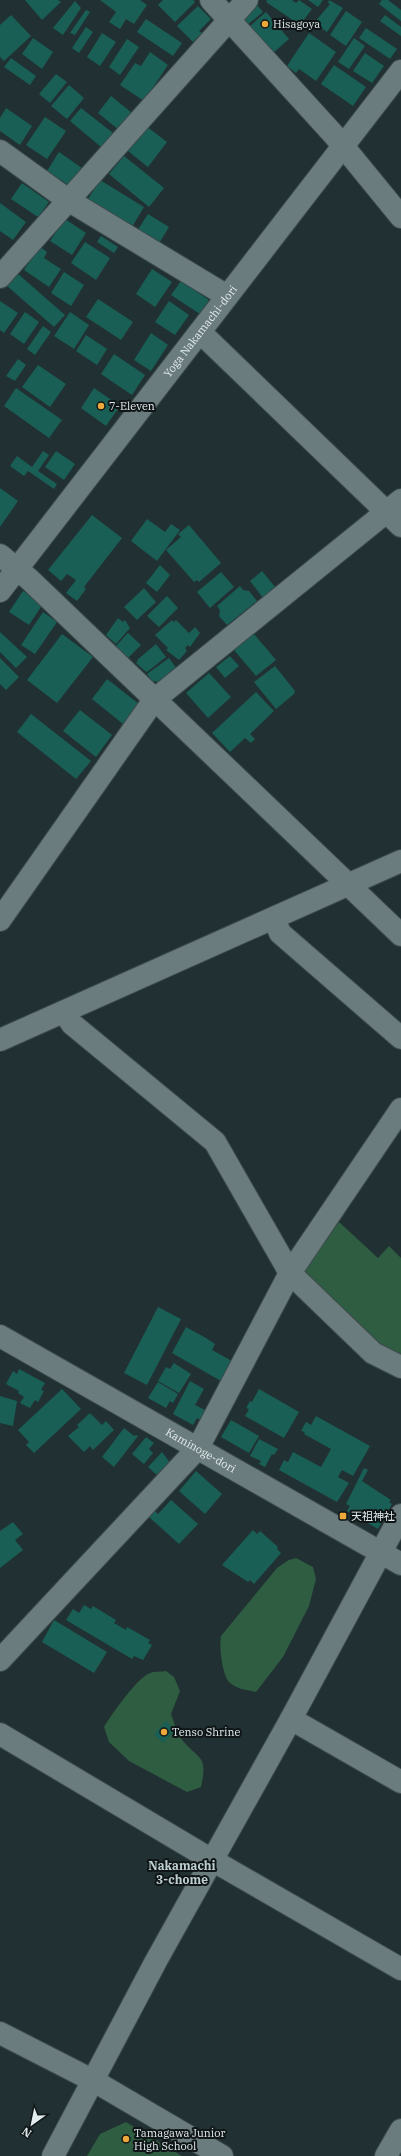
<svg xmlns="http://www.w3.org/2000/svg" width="401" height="2156" viewBox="0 0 401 2156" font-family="'IBM Plex Serif','Noto Sans JP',serif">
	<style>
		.green { fill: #2f5d41 }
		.building { fill: #195f55 }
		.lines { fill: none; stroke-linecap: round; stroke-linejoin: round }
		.minor-casing { stroke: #3d4b4d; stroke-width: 24 }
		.minor { stroke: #6b7c7e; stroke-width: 22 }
		.poi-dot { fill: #eda83b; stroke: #101617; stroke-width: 1.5 }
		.labels { text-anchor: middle; stroke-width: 4; stroke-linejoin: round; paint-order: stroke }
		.poi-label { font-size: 11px; fill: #e2ebed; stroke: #101617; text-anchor: start }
		.street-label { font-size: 11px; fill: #e2ebed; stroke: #101617 }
		.neighbourhood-label { font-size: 12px; font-weight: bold; fill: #bed0d3; stroke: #101617 }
	</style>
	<rect width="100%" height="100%" fill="#213032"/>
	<g class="green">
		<polygon points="339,1222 378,1258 389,1246 401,1258 401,1357 380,1347 305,1280 304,1271"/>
		<path d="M296,1558L313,1567L316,1579L309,1606L283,1657L256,1692C247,1690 236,1689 229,1682C222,1674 219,1646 221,1636L277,1568L289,1560Z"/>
		<path d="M166,1671L174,1677L180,1691L171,1714C174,1722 177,1733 182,1740C200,1761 208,1755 201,1787L187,1792L129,1761L109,1742L104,1727C111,1715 137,1678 150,1673C154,1671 161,1672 166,1671Z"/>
		<polygon points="126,2122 182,2156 87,2156 100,2134"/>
	</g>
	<g class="building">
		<polygon points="25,0 58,0 61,2 42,20"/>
		<polygon points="100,0 140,0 147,5 134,24 126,19 120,29 109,22 116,12"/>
		<polygon points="163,0 193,0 195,2 175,22 158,5"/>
		<polygon points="267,0 292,0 296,3 299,0 312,9 300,25 266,2"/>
		<polygon points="308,0 323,0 318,7"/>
		<polygon points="329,0 343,8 327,32 314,23 330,4 328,3"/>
		<polygon points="382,0 388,0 401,10 401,21 379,4"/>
		<polygon points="75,1 81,8 63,35 53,28"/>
		<polygon points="257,5 263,12 246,26 241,19"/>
		<polygon points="198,6 211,19 199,31 202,33 193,42 177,26"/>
		<polygon points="86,10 90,12 75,35 70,33"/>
		<polygon points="346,11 362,22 346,46 330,35"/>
		<polygon points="266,12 289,39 273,53 249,27"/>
		<polygon points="11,15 31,36 4,61 0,57 0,25"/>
		<polygon points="385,15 401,27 401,36 380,21"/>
		<polygon points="146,19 182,43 173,56 137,32"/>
		<polygon points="86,27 93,32 79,53 72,48"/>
		<polygon points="366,28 397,49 390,59 359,38"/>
		<polygon points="102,33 116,42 100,66 87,57"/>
		<polygon points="309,33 336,52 316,81 299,69 296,73 287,66"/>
		<polygon points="33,38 53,52 42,69 22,54"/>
		<polygon points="354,38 365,46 349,69 338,62"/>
		<polygon points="127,39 139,47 120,75 109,67"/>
		<polygon points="150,52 168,65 144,101 120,85 135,63 141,66"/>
		<polygon points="365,53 384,66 372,83 353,71"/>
		<polygon points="11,58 36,76 30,85 4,67"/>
		<polygon points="334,65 366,87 353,106 321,84"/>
		<polygon points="56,74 67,82 50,103 39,94"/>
		<polygon points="69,85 84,98 67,119 51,106"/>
		<polygon points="111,96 132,113 119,130 98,113"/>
		<polygon points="6,108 32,126 20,145 0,131 0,118"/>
		<polygon points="81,108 113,133 101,147 70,121"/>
		<polygon points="45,117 66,131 47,159 26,145"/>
		<polygon points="146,126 167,142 148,167 128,151"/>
		<polygon points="59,152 82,168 70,186 47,171"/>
		<polygon points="124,156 164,188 149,207 109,174"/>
		<polygon points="100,180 144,207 132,227 88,199"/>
		<polygon points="22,183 49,202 38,217 11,199"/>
		<polygon points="0,203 26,222 13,240 0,231"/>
		<polygon points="148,214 169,227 158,245 137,231"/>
		<polygon points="65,219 86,233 72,255 50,241"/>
		<polygon points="101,236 118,247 114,253 97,242"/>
		<polygon points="85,242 110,258 96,280 71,263"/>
		<polygon points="39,246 47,252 44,258 61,269 49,287 24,270"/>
		<polygon points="152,269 172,282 155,307 136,294"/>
		<polygon points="64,272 84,285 71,306 51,293"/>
		<polygon points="17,273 65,315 54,327 6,285"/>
		<polygon points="181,281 209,300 200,314 171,295"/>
		<polygon points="98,299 133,322 121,340 86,317"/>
		<polygon points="0,301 18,313 4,333 0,330"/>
		<polygon points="169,301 189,315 175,335 155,322"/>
		<polygon points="25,312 39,322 24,344 10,334"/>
		<polygon points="70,312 89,325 74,349 54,336"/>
		<polygon points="43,326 51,332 35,355 27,349"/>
		<polygon points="151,333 168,345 151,371 134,360"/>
		<polygon points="86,335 107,349 97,365 76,351"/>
		<polygon points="114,354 145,375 132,395 101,374"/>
		<polygon points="18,359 26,365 15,381 6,376"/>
		<polygon points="38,365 66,384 50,407 22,387"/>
		<polygon points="16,388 62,420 49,438 4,406"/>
		<polygon points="94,388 120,406 106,426 81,408"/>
		<polygon points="43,451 49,455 38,471 57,484 54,489 28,471 24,476 10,466 17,456 32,467"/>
		<polygon points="56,451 75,464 64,480 45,467"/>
		<polygon points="0,488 18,501 0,527"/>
		<polygon points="92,515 122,538 84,587 86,589 77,601 66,593 76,580 67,574 61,581 48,570"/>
		<polygon points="147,519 165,532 171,524 180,530 157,561 131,541"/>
		<polygon points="189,525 221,563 199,582 197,580 194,582 166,550 181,537 178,534"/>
		<polygon points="160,565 170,575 157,592 146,583"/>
		<polygon points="262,571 276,588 263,598 250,581"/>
		<polygon points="221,572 234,587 210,608 197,592"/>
		<polygon points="240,586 243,590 249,591 257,601 227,625 219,616 220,610 217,606"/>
		<polygon points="144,588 156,602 137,620 124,607"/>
		<polygon points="23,591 43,604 29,625 9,612"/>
		<polygon points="167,596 178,608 159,627 147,616"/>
		<polygon points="43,612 57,622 35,654 21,645"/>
		<polygon points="118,618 123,622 125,620 130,628 116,644 106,635"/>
		<polygon points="172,620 174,622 176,620 189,633 195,627 200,633 190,647 188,645 185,648 187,651 179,660 166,650 168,648 155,635"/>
		<polygon points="0,632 27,657 16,668 0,652"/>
		<polygon points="128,633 141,645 128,658 116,646"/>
		<polygon points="62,634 93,657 57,703 27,680"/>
		<polygon points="254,634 276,660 256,676 234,650"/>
		<polygon points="156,644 166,657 147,672 145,671 136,663 138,661 137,660"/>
		<polygon points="230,656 239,666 225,678 216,667"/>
		<polygon points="0,658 19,677 6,690 0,684"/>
		<polygon points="169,658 177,669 158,684 156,681 153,682 147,674"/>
		<polygon points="275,666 295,691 294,694 276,709 254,682"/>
		<polygon points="209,673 231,697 208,718 186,693"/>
		<polygon points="107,679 139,704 123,724 92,699"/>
		<polygon points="256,692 274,711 250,734 255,739 251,743 245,738 230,752 212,733"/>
		<polygon points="80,710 112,735 96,757 63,731"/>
		<polygon points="31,714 91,761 76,779 17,732"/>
		<polygon points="158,1307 181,1319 147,1385 124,1373"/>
		<polygon points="186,1327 206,1338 215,1344 212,1350 232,1361 221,1381 172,1353"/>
		<polygon points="174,1363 191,1374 179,1393 158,1381 166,1367 170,1369"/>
		<polygon points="19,1369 45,1383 41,1390 44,1391 38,1402 35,1400 30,1408 20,1403 24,1397 18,1393 19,1391 6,1384 13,1371 17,1374"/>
		<polygon points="190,1381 204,1389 195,1405 207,1411 202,1421 197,1418 193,1425 173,1414"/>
		<polygon points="158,1382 178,1394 173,1403 170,1401 166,1408 148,1398"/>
		<polygon points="62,1389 81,1409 34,1453 26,1445 29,1442 18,1430"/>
		<polygon points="259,1389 299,1412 284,1438 245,1416 249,1409 246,1408 250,1401 252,1402"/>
		<polygon points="0,1396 17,1401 13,1426 0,1423"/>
		<polygon points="90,1413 102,1425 106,1421 114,1430 93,1450 90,1446 84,1452 68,1436 79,1427 77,1425"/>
		<polygon points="316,1416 370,1446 353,1476 342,1470 338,1477 349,1483 337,1502 279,1470 284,1460 288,1462 293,1452 321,1467 331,1449 304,1434 305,1432 301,1431 306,1422 311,1425"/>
		<polygon points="231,1420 259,1436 249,1453 221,1437"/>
		<polygon points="124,1428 134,1436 136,1435 138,1436 114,1467 102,1457"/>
		<polygon points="146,1437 154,1443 149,1449 153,1453 144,1464 132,1454"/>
		<polygon points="259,1439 278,1449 274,1455 272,1454 265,1467 259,1464 261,1461 250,1456"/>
		<polygon points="162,1452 171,1464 159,1477 148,1467"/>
		<polygon points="364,1468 368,1470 362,1481 391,1500 389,1502 392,1504 378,1529 347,1511 350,1506 346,1504"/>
		<polygon points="196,1471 222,1494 205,1514 179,1491"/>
		<polygon points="171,1500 198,1524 179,1544 149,1517 155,1511 158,1514"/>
		<polygon points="13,1522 23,1534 15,1540 23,1550 0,1568 0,1531"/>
		<polygon points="253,1530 257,1534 260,1531 278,1547 277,1549 281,1553 254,1584 250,1580 248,1582 222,1565"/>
		<polygon points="84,1605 91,1609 93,1606 116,1620 114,1623 126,1630 127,1627 150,1640 148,1643 152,1645 143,1660 134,1656 132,1659 66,1620 73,1609 79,1613"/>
		<polygon points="54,1620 107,1652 94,1673 42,1642"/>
		<polygon points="166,1721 175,1730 163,1743 154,1734"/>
	</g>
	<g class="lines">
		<defs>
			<g id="minor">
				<polyline points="211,0 334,135 401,217"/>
				<polyline points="0,151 68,200 227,296"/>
				<polyline points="0,277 247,0"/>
				<polyline points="200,332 401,526"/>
				<polyline points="0,555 29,579 401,935"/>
				<path id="s1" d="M0,591L401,71"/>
				<polyline points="274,918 280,933 401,1038"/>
				<polyline points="0,920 154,700 401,500"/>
				<polyline points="64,1012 72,1024 215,1142 290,1273 373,1353 401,1367"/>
				<polyline points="0,1040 401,861"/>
				<path id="s2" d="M0,1336L401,1564"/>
				<polyline points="0,1660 198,1448 290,1273 401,1109"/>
				<polyline points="291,1719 401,1782"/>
				<polyline points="0,1734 212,1860 401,1969"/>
				<polyline points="0,2033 94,2081 222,2156"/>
				<polyline points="53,2156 156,1961 291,1719 401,1515"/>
				<polyline points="386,2156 401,2130"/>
			</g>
		</defs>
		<use href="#minor" class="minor-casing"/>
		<use href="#minor" class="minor"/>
	</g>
	<g class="poi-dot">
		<circle cx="265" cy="24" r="4"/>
		<circle cx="101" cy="406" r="4"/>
		<rect x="339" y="1512" width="8" height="8" rx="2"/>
		<circle cx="164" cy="1732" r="4"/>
		<circle cx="126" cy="2139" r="4"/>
	</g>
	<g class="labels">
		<g class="poi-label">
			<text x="273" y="28">Hisagoya</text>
			<text x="109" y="410">7-Eleven</text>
			<text x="351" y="1520">天祖神社</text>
			<text x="172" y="1736">Tenso Shrine</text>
			<text x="134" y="2137">Tamagawa Junior<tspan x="134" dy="13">High School</tspan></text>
		</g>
		<g class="street-label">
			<text dy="4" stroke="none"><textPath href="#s1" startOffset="328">Yoga Nakamachi-dori</textPath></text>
			<text dy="4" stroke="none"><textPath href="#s2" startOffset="231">Kaminoge-dori</textPath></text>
		</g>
		<g class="neighbourhood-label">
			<text x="182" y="1870">Nakamachi<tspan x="182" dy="14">3-chome</tspan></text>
		</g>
	</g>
	<g transform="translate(32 2124) rotate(213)" stroke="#101617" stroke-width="3" paint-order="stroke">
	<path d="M0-3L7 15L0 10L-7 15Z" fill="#e2ebed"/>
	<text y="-6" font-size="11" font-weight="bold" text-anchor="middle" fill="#e2ebed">N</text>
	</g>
</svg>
